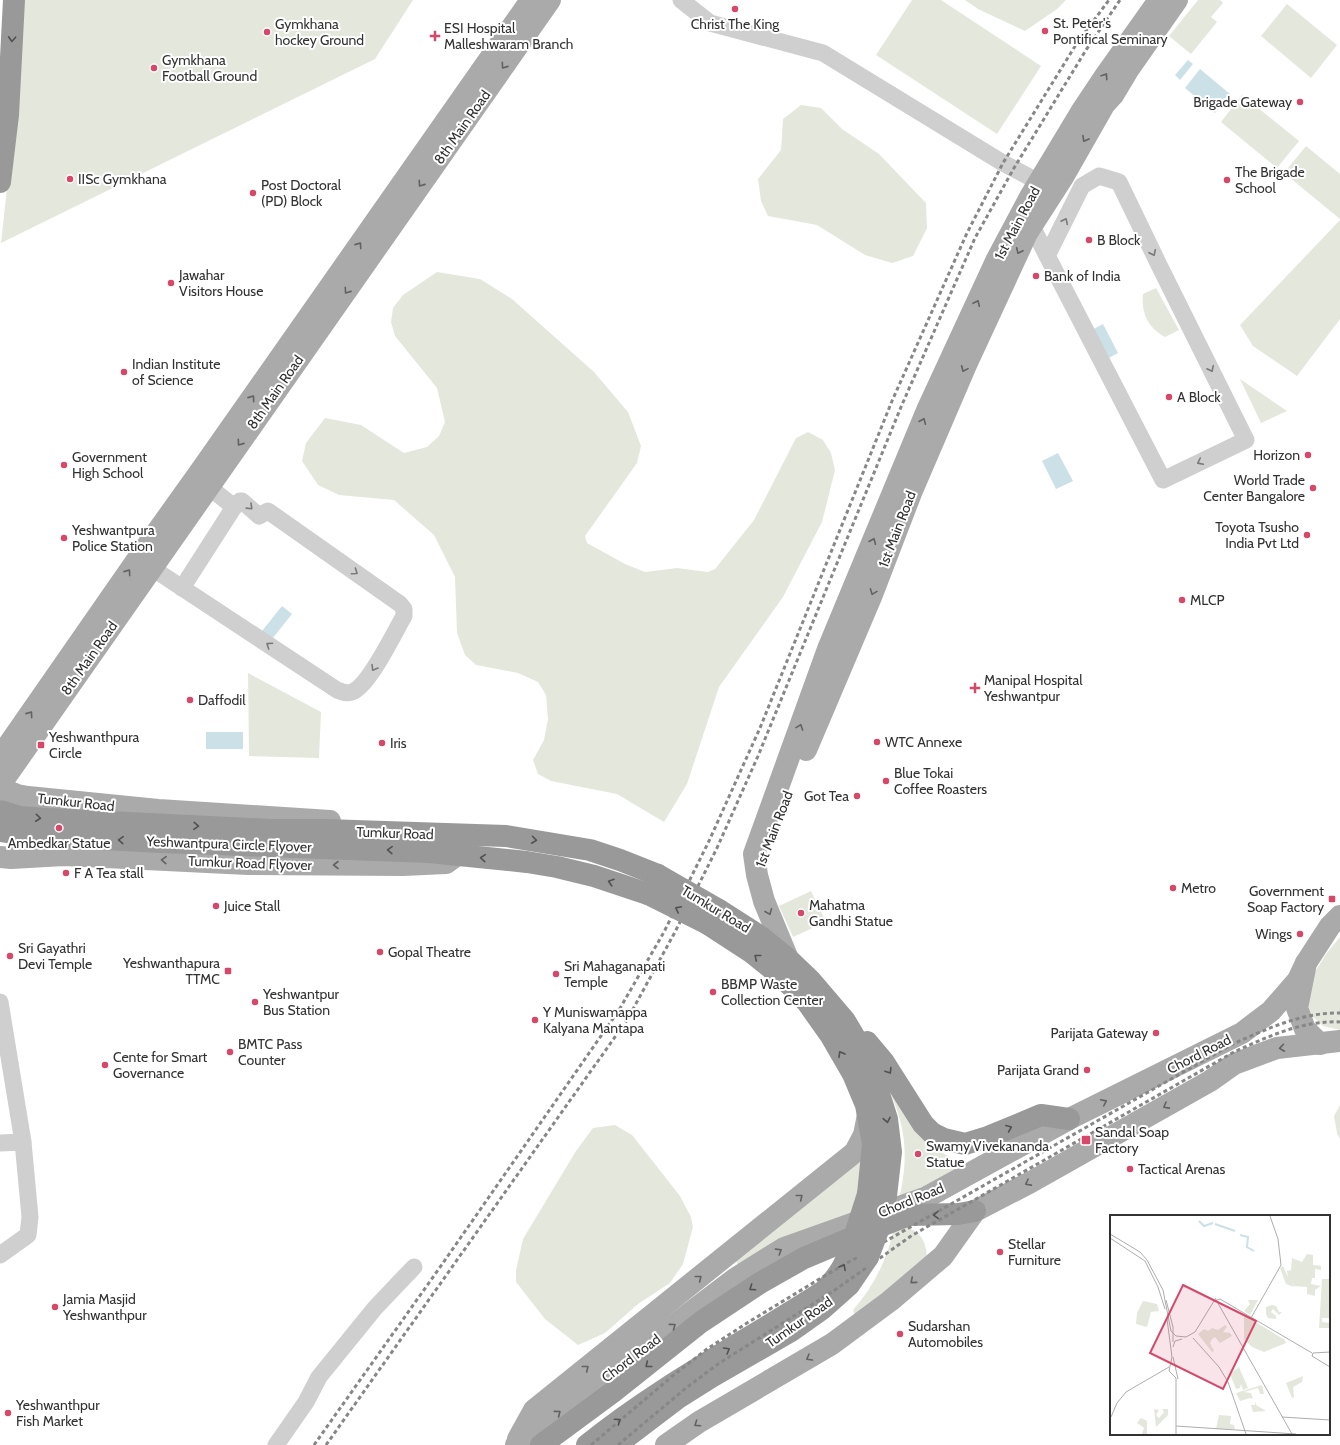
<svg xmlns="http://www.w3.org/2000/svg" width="1340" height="1445" viewBox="0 0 1340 1445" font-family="Cabin,sans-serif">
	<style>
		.green { fill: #e4e8dc }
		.water { fill: #cbe1e7 }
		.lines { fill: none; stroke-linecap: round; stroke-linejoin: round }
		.minor { stroke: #cfcfcf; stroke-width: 17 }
		.major { stroke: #aaa; stroke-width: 22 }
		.highway { stroke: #999; stroke-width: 22 }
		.rail { stroke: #878787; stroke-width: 3; stroke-dasharray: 4 3; stroke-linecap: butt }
		.highway-bridge { stroke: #999; stroke-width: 22 }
		.oneway { stroke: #515151 }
		.oneway2 { stroke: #626262 }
		.oneway3 { stroke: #797979 }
		.poi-dot { fill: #d74769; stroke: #fff; stroke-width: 1.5 }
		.labels { text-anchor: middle; stroke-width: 4; stroke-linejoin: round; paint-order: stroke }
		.poi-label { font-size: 14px; fill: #323232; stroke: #fff; text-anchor: start }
		.street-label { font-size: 14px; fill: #323232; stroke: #fff }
		.inset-river { fill: none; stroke: #cbe1e7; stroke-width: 2 }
		.inset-road { fill: none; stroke: #adadad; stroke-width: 1 }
		.view { fill: #d74769; fill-opacity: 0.15; stroke: #d74769; stroke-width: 2 }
		.inset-edge { fill: none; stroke: #323232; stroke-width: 2 }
	</style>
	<rect width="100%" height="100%" fill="#fff"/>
	<g class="green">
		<polygon points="24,0 413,0 375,59 1,243 15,115"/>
		<polygon points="912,0 941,0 1041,66 997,134 876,55"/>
		<polygon points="965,0 1066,0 1057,9 1025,31 978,9"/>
		<polygon points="1198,0 1220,0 1223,3 1211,17 1217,22 1191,54 1169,36"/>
		<polygon points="1287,4 1337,45 1311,78 1261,36"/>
		<polygon points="1242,95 1299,141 1277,168 1221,122"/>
		<polygon points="801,105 821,108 842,129 879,154 926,203 927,228 913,256 892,263 865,255 817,225 768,216 761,201 758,179 781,150 783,119"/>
		<polygon points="1306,146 1340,174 1340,219 1284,173"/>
		<polygon points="1340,220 1340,319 1297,376 1253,346 1240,325"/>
		<polygon points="437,272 480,279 512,299 594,372 628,412 641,446 637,463 585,536 587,543 625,564 645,572 677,568 708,572 715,569 754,520 796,438 808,432 823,440 831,453 835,470 822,522 783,597 719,687 687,784 664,822 617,794 551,781 538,774 533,760 544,740 548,719 546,695 538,682 518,673 476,665 465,655 457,633 455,577 434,535 394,500 339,495 318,485 302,461 306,443 325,418 361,425 404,453 427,447 439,436 445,422 437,388 395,336 391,322 393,308 403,295"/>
		<path d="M1156,288L1179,330L1165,337C1148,328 1141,313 1143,294Z"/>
		<polygon points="1240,379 1287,411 1261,423"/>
		<polygon points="248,673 321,712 319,758 249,756"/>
		<polygon points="811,891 826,922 793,937 779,906"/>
		<polygon points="1340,937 1340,1030 1323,1026 1312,1016 1306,1000 1310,980 1326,954"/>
		<path d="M897,1095C905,1107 915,1129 924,1138C938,1153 957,1162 976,1167L899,1199C908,1162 907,1132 892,1097Z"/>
		<polygon points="1340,1105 1340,1139 1337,1133 1334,1116"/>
		<polygon points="615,1125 632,1135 680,1196 691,1217 693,1227 683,1264 670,1283 638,1304 605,1333 578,1345 545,1319 516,1282 516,1270 523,1239 576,1151 593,1128"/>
		<polygon points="862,1152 856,1218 741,1269 733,1257"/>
		<path d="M906,1227C922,1232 927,1244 927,1260L856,1321L853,1310C874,1286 887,1260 894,1228Z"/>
	</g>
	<g class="water">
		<polygon points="1188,60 1193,64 1180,80 1175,75"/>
		<polygon points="1200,69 1230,94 1215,113 1185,88"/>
		<polygon points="1103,324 1118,353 1105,360 1090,331"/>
		<polygon points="1058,453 1073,481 1056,489 1042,461"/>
		<polygon points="282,606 292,614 272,639 262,631"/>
		<rect x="206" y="732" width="37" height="17"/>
	</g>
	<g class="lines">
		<g class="minor">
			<polyline points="681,0 710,23 823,53 1003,163 1050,188"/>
			<polyline points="1032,226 1040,242 1163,480 1246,440 1159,265 1119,182 1099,176 1082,186 1047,256"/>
			<path d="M152,568L337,690C342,692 346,694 352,692C369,686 394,633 404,616V609L400,604L268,511L259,516L242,501H240L234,507L209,487"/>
			<polyline points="182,588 234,507"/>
			<polyline points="0,1002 23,1142 30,1217 28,1235 0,1255"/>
			<polyline points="0,1143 23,1142"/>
			<polyline points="276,1445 306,1402 319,1377 375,1308 414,1267"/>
		</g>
		<g class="major">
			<polyline points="806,750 871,597 911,493 966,365 1027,233 1063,177 1104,105 1113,95 1128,70 1177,0"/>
			<polyline points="0,757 139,557 202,469 531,0"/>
			<polyline points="0,785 550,0"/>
			<polyline points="0,788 17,795 28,797 158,810 330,821"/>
			<polyline points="0,857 11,858 64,855 248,864 403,865 446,863 457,855"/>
			<polyline points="788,959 764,901 757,875 754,854 828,649 928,408 996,261 1030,197 1083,109 1105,76 1159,0"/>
			<polyline points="1320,1044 1305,1029 1297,1008 1306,963 1330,926 1340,916"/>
			<polyline points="518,1439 534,1410 855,1152 864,1135 868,1115"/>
			<polyline points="516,1445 736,1278 784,1248 927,1197 1069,1119 1242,1033 1271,1011 1298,980 1306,963"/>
			<polyline points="666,1445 699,1422 832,1344 890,1301 943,1256 975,1211 1031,1182 1210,1081 1234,1064 1277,1048 1340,1041"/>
		</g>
		<g class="highway">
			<polyline points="0,182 8,115 14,0"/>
			<polyline points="0,811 20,817 47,819 272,830 325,830 506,836 590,850 620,860 658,875"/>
			<polyline points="0,831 27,835 161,842 429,852 527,862 557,867 594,876 648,894"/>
			<polyline points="719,910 761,937 788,959 810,980 845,1021 864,1053 875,1081 887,1119 891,1152 886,1196"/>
			<polyline points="708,924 751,952 782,977 807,1002 831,1036 853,1074 866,1105 873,1144 868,1194"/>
			<polyline points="867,1042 883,1061 923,1124 932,1133 944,1139 965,1144 988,1137 1041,1115 1069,1119"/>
			<polyline points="541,1445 613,1392 701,1322 760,1283 804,1258 873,1229 909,1215 958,1214 975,1211"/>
			<path d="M587,1445C661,1385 744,1343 824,1291C838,1276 844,1268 851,1247"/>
			<polyline points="616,1445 678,1398 713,1376 791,1331 822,1309 849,1285 868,1257"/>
		</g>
		<g class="rail">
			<polyline points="314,1445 443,1263 619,1010 664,932 709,841 760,728 892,401 967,233 1003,163 1077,43 1109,0"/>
			<polyline points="326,1445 627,1020 675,932 717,848 758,756 901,407 975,238 1014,168 1086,50 1120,0"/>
			<path d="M591,1445L675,1374L707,1349L747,1323L826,1275L1231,1045C1264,1030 1302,1012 1340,1013"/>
			<path d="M618,1445L686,1388L718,1364L835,1290L911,1236L1234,1052C1267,1037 1303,1020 1340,1022"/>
		</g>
		<g class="highway-bridge">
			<polyline points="658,875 719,910"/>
			<polyline points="648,894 708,924"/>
			<polyline points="851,1247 868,1194"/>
			<polyline points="868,1257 880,1225 886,1196"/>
		</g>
	</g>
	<defs><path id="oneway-chevron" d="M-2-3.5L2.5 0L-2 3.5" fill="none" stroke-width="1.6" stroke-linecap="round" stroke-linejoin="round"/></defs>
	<g class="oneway">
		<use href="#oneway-chevron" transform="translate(12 39) rotate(93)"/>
		<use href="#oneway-chevron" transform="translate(38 818) rotate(6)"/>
		<use href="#oneway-chevron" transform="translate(196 826) rotate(3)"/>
		<use href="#oneway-chevron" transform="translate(121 840) rotate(-177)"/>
		<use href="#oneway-chevron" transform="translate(534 840) rotate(8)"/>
		<use href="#oneway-chevron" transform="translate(390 850) rotate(-178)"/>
		<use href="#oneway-chevron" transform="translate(483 858) rotate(-175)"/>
		<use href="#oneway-chevron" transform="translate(611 882) rotate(-162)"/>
		<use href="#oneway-chevron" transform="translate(678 909) rotate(-153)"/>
		<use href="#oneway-chevron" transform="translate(757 957) rotate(-141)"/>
		<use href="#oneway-chevron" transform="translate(841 1054) rotate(-120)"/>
		<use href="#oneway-chevron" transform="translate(889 1071) rotate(58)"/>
		<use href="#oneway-chevron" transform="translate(887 1120) rotate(79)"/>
		<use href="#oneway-chevron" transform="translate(1009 1128) rotate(-23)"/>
		<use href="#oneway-chevron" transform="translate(936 1215) rotate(178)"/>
		<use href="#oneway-chevron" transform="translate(843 1267) rotate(-61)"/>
		<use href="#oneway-chevron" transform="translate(752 1288) rotate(146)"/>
		<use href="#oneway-chevron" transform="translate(727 1350) rotate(-31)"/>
		<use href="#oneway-chevron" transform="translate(648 1365) rotate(141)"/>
		<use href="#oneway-chevron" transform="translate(618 1421) rotate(-35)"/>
	</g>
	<g class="oneway2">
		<use href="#oneway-chevron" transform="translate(504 66) rotate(125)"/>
		<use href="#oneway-chevron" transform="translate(1105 76) rotate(-56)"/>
		<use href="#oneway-chevron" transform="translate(1085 139) rotate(119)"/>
		<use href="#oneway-chevron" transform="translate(421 184) rotate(125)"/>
		<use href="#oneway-chevron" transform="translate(359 245) rotate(-55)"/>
		<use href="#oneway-chevron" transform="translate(1019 251) rotate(115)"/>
		<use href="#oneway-chevron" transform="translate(347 291) rotate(125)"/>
		<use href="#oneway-chevron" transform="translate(977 303) rotate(-65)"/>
		<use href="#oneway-chevron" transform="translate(964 369) rotate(114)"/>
		<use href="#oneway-chevron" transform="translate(252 398) rotate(-55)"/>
		<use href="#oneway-chevron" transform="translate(923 421) rotate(-67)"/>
		<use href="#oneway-chevron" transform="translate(240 443) rotate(125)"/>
		<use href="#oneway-chevron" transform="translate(873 541) rotate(-67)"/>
		<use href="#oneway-chevron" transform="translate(128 572) rotate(-55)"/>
		<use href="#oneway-chevron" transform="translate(873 592) rotate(111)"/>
		<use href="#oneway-chevron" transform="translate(30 714) rotate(-55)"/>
		<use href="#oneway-chevron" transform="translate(800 727) rotate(-70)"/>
		<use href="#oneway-chevron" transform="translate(164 860) rotate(-177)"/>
		<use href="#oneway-chevron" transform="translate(336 865) rotate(-180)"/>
		<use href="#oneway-chevron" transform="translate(769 912) rotate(68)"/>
		<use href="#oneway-chevron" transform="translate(1282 1048) rotate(172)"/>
		<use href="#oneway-chevron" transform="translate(1104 1102) rotate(-26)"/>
		<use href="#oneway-chevron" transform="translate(1166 1106) rotate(151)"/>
		<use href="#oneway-chevron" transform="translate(1028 1183) rotate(152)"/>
		<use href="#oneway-chevron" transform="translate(800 1197) rotate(-39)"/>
		<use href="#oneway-chevron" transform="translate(779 1251) rotate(-32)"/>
		<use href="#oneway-chevron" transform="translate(699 1278) rotate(-39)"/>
		<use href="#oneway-chevron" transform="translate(913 1281) rotate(139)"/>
		<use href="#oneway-chevron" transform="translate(673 1326) rotate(-37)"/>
		<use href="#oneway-chevron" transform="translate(809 1358) rotate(150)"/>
		<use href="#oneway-chevron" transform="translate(586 1368) rotate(-39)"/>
		<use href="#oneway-chevron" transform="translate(558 1413) rotate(-37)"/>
		<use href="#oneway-chevron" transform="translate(697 1424) rotate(146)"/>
	</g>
	<g class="oneway3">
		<use href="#oneway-chevron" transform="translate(1065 221) rotate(-64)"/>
		<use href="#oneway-chevron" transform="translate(1153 253) rotate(65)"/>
		<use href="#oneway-chevron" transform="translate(1211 369) rotate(64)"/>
		<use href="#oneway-chevron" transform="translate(1200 462) rotate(154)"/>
		<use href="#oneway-chevron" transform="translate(250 507) rotate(44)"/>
		<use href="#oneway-chevron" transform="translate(355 572) rotate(35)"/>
		<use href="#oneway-chevron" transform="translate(269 645) rotate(-146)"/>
		<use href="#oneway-chevron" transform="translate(374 668) rotate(121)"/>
	</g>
	<g class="poi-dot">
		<circle cx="735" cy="9" r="4"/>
		<circle cx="1045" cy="31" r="4"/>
		<circle cx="267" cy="32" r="4"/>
		<path d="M433 30h4v4h4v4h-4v4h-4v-4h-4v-4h4z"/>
		<circle cx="154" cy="68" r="4"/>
		<circle cx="1300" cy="102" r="4"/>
		<circle cx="70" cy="179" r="4"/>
		<circle cx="1227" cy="180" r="4"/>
		<circle cx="253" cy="193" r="4"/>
		<circle cx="1089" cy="240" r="4"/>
		<circle cx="1036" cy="276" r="4"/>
		<circle cx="171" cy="283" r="4"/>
		<circle cx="124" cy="372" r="4"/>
		<circle cx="1169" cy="397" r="4"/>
		<circle cx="1308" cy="455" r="4"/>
		<circle cx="64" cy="465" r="4"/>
		<circle cx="1313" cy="488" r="4"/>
		<circle cx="1307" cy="535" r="4"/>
		<circle cx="64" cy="538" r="4"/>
		<circle cx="1182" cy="600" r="4"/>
		<path d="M973 682h4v4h4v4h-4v4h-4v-4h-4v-4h4z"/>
		<circle cx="190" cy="700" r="4"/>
		<circle cx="877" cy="742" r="4"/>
		<circle cx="382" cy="743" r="4"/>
		<rect x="37" y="741" width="8" height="8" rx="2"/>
		<circle cx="886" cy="781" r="4"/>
		<circle cx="857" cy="796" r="4"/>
		<circle cx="59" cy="828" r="4"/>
		<circle cx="66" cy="873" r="4"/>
		<circle cx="1173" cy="888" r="4"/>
		<rect x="1328" y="895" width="8" height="8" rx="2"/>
		<circle cx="216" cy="906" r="4"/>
		<circle cx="801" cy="913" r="4"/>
		<circle cx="1300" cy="934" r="4"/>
		<circle cx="380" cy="952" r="4"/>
		<circle cx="10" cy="956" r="4"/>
		<rect x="224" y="967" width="8" height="8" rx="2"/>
		<circle cx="556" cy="974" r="4"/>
		<circle cx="713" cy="992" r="4"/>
		<circle cx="255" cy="1002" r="4"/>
		<circle cx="535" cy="1020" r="4"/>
		<circle cx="1156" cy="1033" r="4"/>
		<circle cx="230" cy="1052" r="4"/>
		<circle cx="105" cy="1065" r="4"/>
		<circle cx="1087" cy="1070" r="4"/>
		<rect x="1081" y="1135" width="10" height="10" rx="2"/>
		<circle cx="918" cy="1154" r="4"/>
		<circle cx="1130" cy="1169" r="4"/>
		<circle cx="1000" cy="1252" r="4"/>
		<circle cx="55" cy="1307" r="4"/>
		<circle cx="900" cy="1334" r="4"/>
		<circle cx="8" cy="1413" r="4"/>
	</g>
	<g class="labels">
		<g class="poi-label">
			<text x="1053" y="28">St. Peter's<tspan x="1053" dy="16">Pontifical Seminary</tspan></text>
			<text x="275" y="29">Gymkhana<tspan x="275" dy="16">hockey Ground</tspan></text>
			<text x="735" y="29" text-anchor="middle">Christ The King</text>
			<text x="444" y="33">ESI Hospital<tspan x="444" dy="16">Malleshwaram Branch</tspan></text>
			<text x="162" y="65">Gymkhana<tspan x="162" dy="16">Football Ground</tspan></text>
			<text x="1292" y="107" text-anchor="end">Brigade Gateway</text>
			<text x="1235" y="177">The Brigade<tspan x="1235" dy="16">School</tspan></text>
			<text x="78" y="184">IISc Gymkhana</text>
			<text x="261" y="190">Post Doctoral<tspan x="261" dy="16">(PD) Block</tspan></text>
			<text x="1097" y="245">B Block</text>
			<text x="179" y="280">Jawahar<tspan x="179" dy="16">Visitors House</tspan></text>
			<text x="1044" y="281">Bank of India</text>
			<text x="132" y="369">Indian Institute<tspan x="132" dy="16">of Science</tspan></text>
			<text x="1177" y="402">A Block</text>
			<text x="1300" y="460" text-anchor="end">Horizon</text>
			<text x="72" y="462">Government<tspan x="72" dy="16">High School</tspan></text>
			<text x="1305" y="485" text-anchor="end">World Trade<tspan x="1305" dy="16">Center Bangalore</tspan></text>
			<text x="1299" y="532" text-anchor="end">Toyota Tsusho<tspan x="1299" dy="16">India Pvt Ltd</tspan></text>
			<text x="72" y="535">Yeshwantpura<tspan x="72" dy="16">Police Station</tspan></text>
			<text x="1190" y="605">MLCP</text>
			<text x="984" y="685">Manipal Hospital<tspan x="984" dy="16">Yeshwantpur</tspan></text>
			<text x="198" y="705">Daffodil</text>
			<text x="49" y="742">Yeshwanthpura<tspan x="49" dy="16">Circle</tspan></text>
			<text x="885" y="747">WTC Annexe</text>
			<text x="390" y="748">Iris</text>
			<text x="894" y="778">Blue Tokai<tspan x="894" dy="16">Coffee Roasters</tspan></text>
			<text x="849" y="801" text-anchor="end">Got Tea</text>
			<text x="59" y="848" text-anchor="middle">Ambedkar Statue</text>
			<text x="74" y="878">F A Tea stall</text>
			<text x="1181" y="893">Metro</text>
			<text x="1324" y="896" text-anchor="end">Government<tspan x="1324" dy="16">Soap Factory</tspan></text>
			<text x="809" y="910">Mahatma<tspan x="809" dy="16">Gandhi Statue</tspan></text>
			<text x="224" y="911">Juice Stall</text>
			<text x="1292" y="939" text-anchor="end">Wings</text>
			<text x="18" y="953">Sri Gayathri<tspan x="18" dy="16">Devi Temple</tspan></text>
			<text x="388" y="957">Gopal Theatre</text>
			<text x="220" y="968" text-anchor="end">Yeshwanthapura<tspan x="220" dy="16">TTMC</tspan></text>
			<text x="564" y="971">Sri Mahaganapati<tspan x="564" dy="16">Temple</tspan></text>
			<text x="721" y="989">BBMP Waste<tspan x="721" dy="16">Collection Center</tspan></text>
			<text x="263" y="999">Yeshwantpur<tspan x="263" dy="16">Bus Station</tspan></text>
			<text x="543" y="1017">Y Muniswamappa<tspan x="543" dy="16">Kalyana Mantapa</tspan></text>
			<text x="1148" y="1038" text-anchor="end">Parijata Gateway</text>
			<text x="238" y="1049">BMTC Pass<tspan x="238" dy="16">Counter</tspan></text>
			<text x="113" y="1062">Cente for Smart<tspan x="113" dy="16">Governance</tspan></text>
			<text x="1079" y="1075" text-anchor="end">Parijata Grand</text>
			<text x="1095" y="1137">Sandal Soap<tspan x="1095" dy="16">Factory</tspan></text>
			<text x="926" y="1151">Swamy Vivekananda<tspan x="926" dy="16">Statue</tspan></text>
			<text x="1138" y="1174">Tactical Arenas</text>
			<text x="1008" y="1249">Stellar<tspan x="1008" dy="16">Furniture</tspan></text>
			<text x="63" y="1304">Jamia Masjid<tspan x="63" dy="16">Yeshwanthpur</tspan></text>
			<text x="908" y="1331">Sudarshan<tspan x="908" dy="16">Automobiles</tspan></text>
			<text x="16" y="1410">Yeshwanthpur<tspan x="16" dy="16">Fish Market</tspan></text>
		</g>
		<g class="street-label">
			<text transform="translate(462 127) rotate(-55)" y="5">8th Main Road</text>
			<text transform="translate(1017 223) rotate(-62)" y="5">1st Main Road</text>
			<text transform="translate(275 392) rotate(-55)" y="5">8th Main Road</text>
			<text transform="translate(897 529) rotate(-69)" y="5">1st Main Road</text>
			<text transform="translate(89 658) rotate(-55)" y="5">8th Main Road</text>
			<text transform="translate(76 802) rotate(6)" y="5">Tumkur Road</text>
			<text transform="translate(774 829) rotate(-69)" y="5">1st Main Road</text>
			<text transform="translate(395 833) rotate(2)" y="5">Tumkur Road</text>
			<text transform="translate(229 844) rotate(2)" y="5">Yeshwantpura Circle Flyover</text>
			<text transform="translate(250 863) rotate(2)" y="5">Tumkur Road Flyover</text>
			<text transform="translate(716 909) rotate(31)" y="5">Tumkur Road</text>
			<text transform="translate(1199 1054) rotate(-27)" y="5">Chord Road</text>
			<text transform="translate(911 1200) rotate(-22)" y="5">Chord Road</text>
			<text transform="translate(799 1322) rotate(-35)" y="5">Tumkur Road</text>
			<text transform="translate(631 1358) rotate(-37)" y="5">Chord Road</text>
		</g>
	</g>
	<g transform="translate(1110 1215)">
		<rect width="220" height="220" fill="#fff"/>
		<path d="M197,39L203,40V50L211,51V55L205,54V63H202L201,69L211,71L205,75V81L197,79V72L184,71L182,67L184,72L176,69L170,53L173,51L178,62L177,56L181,55L182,43L192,47ZM212,64H220V103H212V107L220,108V113H209ZM138,85H148L140,100L134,96L140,89ZM33,86L47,89L49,96L41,97L37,112L26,109L27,98ZM162,90L166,91L169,97H172L169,100L163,94L161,97L166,101V104L158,103L156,99V92ZM134,100L175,125L176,128L154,137L142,132L134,124ZM115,110L117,112L113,117L120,118L122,121L110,128L105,122L102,124L100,128L104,136L102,137L88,119L94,114L98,116L102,113L108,115ZM129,152L138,173L133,175L131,169L130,173L126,174L120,159ZM193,161L192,167L183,172L184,182L182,183L176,168ZM152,170L154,179H150L148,173L134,177L141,178L143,184L140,183L130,186L126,178ZM146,186V190L156,196L143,197L141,190H145ZM44,194L49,195L46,200L49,203L54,197L52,194H58V200L46,212ZM109,200L121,201L120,209L124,210L125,214H106ZM31,203L37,206V219H32L34,213L27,208Z" fill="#e4e8dc"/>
		<path class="inset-river" d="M89,6L94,11L103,8M105,9L125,16M130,20L138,22L137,32L144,36"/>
		<path class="inset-road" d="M0,19L30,37L37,45L53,75L61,116L66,121L76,122L85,117L104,86L110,84L202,138M0,23L35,46L48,72L55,94M105,83L182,219M56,85L63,112V127M141,103L171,50L168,24L160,1M57,104L62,142L59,156L66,163V219M83,123L109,152L118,167L136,219M63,132L65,126L72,124M202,141L203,138L220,137M202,141L220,152M63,142L68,164M1,202L7,188L16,177L59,152M172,202L220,205M66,211L186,219"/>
		<path class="view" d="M73,70L146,106L113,174L40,138Z"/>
		<rect width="220" height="220" class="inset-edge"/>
	</g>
</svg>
